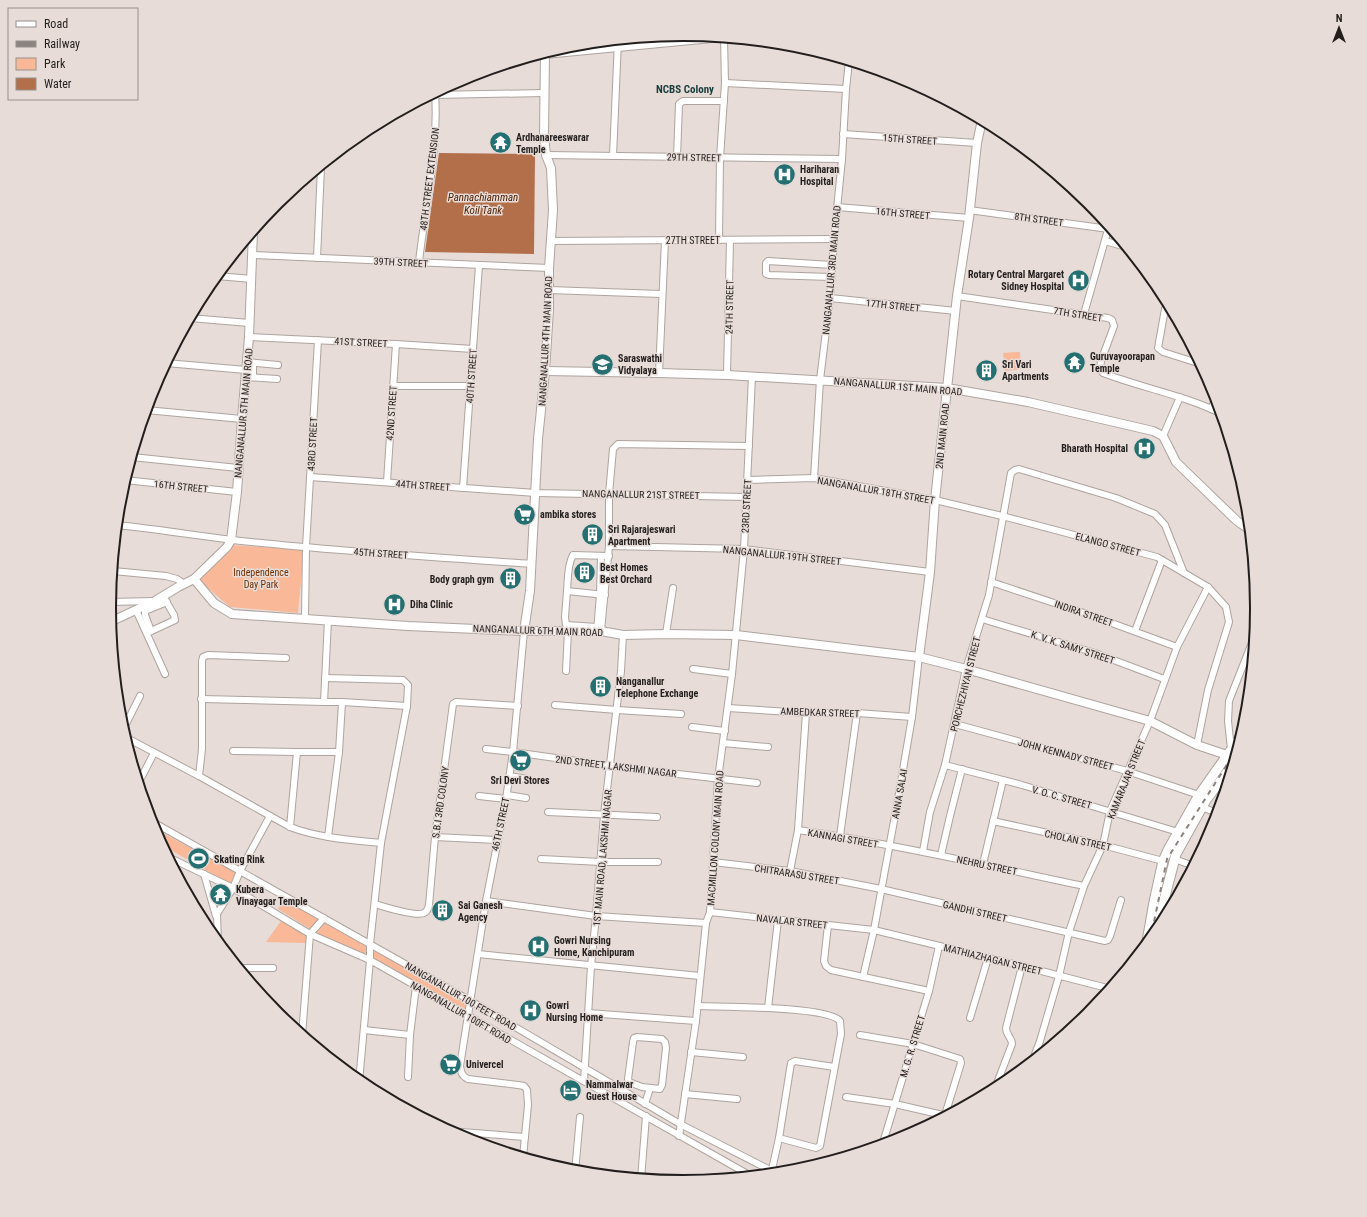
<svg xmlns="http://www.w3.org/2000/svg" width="1367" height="1217" viewBox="0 0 1367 1217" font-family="'Roboto Condensed',sans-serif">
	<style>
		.green { fill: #f9b897 }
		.water { fill: #b36e4a }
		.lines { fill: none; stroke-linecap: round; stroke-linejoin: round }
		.street-casing { stroke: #aea49f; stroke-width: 8 }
		.secondary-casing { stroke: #aea49f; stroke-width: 10 }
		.primary-casing { stroke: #aea49f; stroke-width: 11 }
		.street { stroke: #fff; stroke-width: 6 }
		.secondary { stroke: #fff; stroke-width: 8 }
		.primary { stroke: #fff; stroke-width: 9 }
		.rail { stroke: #8b8380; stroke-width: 2; stroke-dasharray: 5 5; stroke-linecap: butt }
		.labels { text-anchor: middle; stroke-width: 3; stroke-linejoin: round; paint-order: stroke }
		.poi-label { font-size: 10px; font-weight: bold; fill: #221e1d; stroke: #e7dcd7; text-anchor: start }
		.street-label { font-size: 10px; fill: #221e1d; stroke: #e7dcd7 }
		.park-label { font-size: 10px; fill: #702f02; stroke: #e7dcd7 }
		.neighbourhood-label { font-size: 11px; font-weight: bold; fill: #183b3c; stroke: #e7dcd7 }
		.water-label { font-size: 11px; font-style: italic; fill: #4d2004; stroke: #e7dcd7 }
		.rim { fill: none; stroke: #221e1d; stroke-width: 2 }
	</style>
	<rect width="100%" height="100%" fill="#e7dcd7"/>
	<g class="green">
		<polygon points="1020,352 1021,369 1005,371 1003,353"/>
		<polygon points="232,545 304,550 298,613 230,607 196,578"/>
		<polygon points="153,828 236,872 230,884 162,845"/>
		<polygon points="284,898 319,919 312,930 278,909"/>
		<polygon points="281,921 306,934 306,943 266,942"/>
		<polygon points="325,923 368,945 367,957 316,933"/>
		<polygon points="372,947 467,1001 465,1012 372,959"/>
	</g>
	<polygon class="water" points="439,153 535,154 534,254 425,252"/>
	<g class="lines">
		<defs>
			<g id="street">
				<polyline points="545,55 722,38"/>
				<polyline points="725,83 846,89"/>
				<polyline points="433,95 544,93"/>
				<polyline points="843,134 977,143"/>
				<polyline points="546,155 842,159"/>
				<polyline points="613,156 618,40"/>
				<polyline points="677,157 679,104 683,101 724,101"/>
				<polyline points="837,207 969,218"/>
				<polyline points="969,210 1109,229"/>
				<polyline points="719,240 720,158 725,83 724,38"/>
				<polyline points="551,241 834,239"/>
				<polyline points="1105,241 1126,247"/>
				<polyline points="253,255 549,268"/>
				<polyline points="317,258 321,167"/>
				<path d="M419,262C425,206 439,150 435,93"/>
				<polyline points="217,276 252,279"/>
				<polyline points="831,277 769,275 766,274 766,263 768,261 832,265"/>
				<polyline points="549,290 661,294"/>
				<path d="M957,296L1108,318L1112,320L1114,326L1101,361L1100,369L1103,373C1142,388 1184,395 1222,414"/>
				<polyline points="830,298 956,311"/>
				<polyline points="1169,305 1165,309 1158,348 1163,352 1201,364"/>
				<polyline points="1084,314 1109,226"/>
				<polyline points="190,318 249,323"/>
				<polyline points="249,337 396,344 473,349"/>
				<polyline points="247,362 278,365"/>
				<polyline points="166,363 246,370"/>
				<polyline points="659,373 665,240"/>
				<polyline points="727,375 730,240"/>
				<polyline points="246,377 277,379"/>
				<polyline points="253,377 253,363"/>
				<polyline points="393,386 470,386"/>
				<polyline points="1211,409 1217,396"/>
				<polyline points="146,410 242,419"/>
				<polyline points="1163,436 1180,397"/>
				<polyline points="132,457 238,468"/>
				<polyline points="310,477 536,493 747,497"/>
				<polyline points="814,478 820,380 830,298 834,239 842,159 846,89 849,61"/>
				<polyline points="125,480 237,492"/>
				<polyline points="748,480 814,478 935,500 1002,516 1157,557 1208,587 1226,607 1229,622 1208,690 1197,745"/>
				<polyline points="387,482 396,344"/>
				<polyline points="463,488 479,265"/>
				<path d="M117,525C156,529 193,535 232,540C331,551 432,557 532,564"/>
				<polyline points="609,546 744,549 930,572"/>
				<polyline points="113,571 166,576 177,579 184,584"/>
				<polyline points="991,582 1087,614 1177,647"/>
				<polyline points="567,591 565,617 566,625 597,627"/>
				<path d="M605,595L567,591C568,581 567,565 573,555L609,556"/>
				<polyline points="110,602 154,601"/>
				<polyline points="136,610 165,674"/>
				<polyline points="305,618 306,547 318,340"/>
				<polyline points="982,619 1095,653 1164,679"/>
				<polyline points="151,631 145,615 145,611 167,602"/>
				<polyline points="597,631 600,595 601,556"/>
				<polyline points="601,631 609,546 609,494 613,449 618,444 749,446"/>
				<polyline points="1135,631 1162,560"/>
				<polyline points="147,633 175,620 174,615 163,596"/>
				<polyline points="666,634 673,588"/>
				<polyline points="693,669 732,674"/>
				<polyline points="566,671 568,631"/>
				<polyline points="325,678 403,680 408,685 407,706 381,843 370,944 370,960 359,1082"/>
				<polyline points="201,699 324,702 328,620"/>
				<polyline points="324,702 342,702 339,752 328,837"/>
				<polyline points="342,702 407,706"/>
				<polyline points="555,705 617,710 681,714"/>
				<polyline points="728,708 806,713 857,713 912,717"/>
				<polyline points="955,724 1127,771 1199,795"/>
				<polyline points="692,727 725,731"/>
				<polyline points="123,730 140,696"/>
				<path d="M125,737L199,776L290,827C319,838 351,840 381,843"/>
				<polyline points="723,743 768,747"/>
				<polyline points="486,749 513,752 634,769 757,783"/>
				<polyline points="1231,749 1228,721 1229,701 1255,635"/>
				<polyline points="233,751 297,752 290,827"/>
				<polyline points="297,752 339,752"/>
				<polyline points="945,765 1022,785 1178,832"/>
				<polyline points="199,776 202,749 202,661 203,657 208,655 286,658"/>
				<polyline points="509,776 527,779"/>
				<polyline points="139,782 154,753"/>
				<polyline points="507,795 526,798"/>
				<polyline points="479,796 506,799"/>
				<polyline points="1202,807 1219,814"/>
				<polyline points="548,812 657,817"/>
				<polyline points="151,821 471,1001 680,1124 772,1171"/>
				<polyline points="993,821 1103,845 1163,861"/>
				<path d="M798,830C894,844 989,866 1084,886"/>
				<polyline points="840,836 857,713"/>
				<polyline points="435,837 497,840"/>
				<polyline points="923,851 930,812 945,765 966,669 989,595 1011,473 1015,470 1019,469 1116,498 1155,514 1165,525 1184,573"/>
				<polyline points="941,855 950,816 962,769"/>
				<polyline points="168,857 233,888 310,934 370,960 751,1176"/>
				<polyline points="541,859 601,862 658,862"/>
				<polyline points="1174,859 1194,866"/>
				<polyline points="713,862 790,871 881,889 1105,941 1108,940 1110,936 1121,900"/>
				<polyline points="983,864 1003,780"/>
				<polyline points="790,871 798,830 806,713"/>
				<polyline points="204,874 216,916"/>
				<polyline points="486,901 596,916 706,923"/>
				<path d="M375,904C385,907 416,917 424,913C428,911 428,908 429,905L435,837L453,704L456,702L518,706"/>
				<polyline points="710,912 874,930 1022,966 1111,989"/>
				<polyline points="828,925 824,961 826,966 831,970 929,991"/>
				<polyline points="218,942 217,914 233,888 240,871 270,816"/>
				<polyline points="478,954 700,976"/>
				<polyline points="239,968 273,968"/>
				<polyline points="863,977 874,930 898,799 912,717 919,657"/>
				<path d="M698,1006C721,1007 828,1006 840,1021L841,1034L820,1146L816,1148L779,1138"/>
				<polyline points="768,1008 778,920"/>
				<polyline points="588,1013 696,1021"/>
				<polyline points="970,1018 988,958"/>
				<polyline points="364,1030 410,1035"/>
				<polyline points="302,1035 310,934 324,918"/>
				<polyline points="860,1035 913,1044 960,1059 961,1063 945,1115"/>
				<polygon points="637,1037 662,1039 665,1042 666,1048 662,1085 660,1089 642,1087 629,1082 628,1079 633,1042 634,1038"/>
				<polyline points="691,1052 743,1057"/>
				<polyline points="1032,1062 1040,1041 1059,976 1069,932 1084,886 1103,845 1110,811 1150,721 1177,647 1208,587"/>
				<polyline points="408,1077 410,1035 416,986"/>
				<polyline points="584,1081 591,966 596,916 604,815 621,671 623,635"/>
				<path d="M994,1091L1012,1044C1012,1038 1006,1035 1006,1028L1022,966"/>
				<polyline points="685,1094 737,1099"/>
				<polyline points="846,1097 895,1104 947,1116"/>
				<polyline points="645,1104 650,1088"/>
				<polyline points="449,1131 525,1137"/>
				<polyline points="679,1136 696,1021 706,923 710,912 718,779 732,674 744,549 752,376"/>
				<polyline points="882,1146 929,991 939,946"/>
				<path d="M523,1157L528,1105L527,1090L524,1086L518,1085L468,1079C462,1076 461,1073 460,1066L486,901L506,799L513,752L524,631"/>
				<polyline points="575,1172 580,1117"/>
				<polyline points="771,1174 779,1138 791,1063 795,1061 834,1067"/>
				<polyline points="641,1179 646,1116"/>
			</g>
			<g id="secondary">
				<polyline points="545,371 659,373 727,375 947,388 1028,402 1153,431 1163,436 1176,462 1237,521 1250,530"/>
				<polyline points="194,579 214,603 232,614 408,626 524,631 601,631 623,635 666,634 736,635 919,657 966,669 1150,721 1197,745 1236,758"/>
				<polyline points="110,622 155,601 178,587 194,579 227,547 231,540 237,492 242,419 249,337 253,231"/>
				<polyline points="524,631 530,591 538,439 545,371 549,309 549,268 553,210 551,168 546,155 544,135 545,53"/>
				<polyline points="919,657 930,572 935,500 957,296 969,218 977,143 982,120"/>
			</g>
			<g id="primary">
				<polyline points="1157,933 1163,904 1176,854 1206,800 1234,763"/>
				<polyline points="1146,947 1154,902 1163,861 1168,850 1199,795 1243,733"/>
			</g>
		</defs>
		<use href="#street" class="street-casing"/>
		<use href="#secondary" class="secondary-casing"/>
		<use href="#primary" class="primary-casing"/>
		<use href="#street" class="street"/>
		<use href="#secondary" class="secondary"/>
		<use href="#primary" class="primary"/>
		<polyline class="rail" points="1150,941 1167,859 1240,744"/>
	</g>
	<defs>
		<symbol id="temple-disc" viewBox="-11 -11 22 22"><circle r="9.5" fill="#246f71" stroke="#e7dcd7"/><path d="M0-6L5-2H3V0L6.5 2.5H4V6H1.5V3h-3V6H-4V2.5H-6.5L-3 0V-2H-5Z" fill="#fff"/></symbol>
		<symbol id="hospital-disc" viewBox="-11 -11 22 22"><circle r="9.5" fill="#246f71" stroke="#e7dcd7"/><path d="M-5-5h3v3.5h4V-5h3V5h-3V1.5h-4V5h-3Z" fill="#fff"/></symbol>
		<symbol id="school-disc" viewBox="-11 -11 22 22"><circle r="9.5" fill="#246f71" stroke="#e7dcd7"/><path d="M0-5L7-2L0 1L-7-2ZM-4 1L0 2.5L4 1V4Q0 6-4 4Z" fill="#fff"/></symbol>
		<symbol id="building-disc" viewBox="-11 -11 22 22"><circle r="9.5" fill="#246f71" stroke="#e7dcd7"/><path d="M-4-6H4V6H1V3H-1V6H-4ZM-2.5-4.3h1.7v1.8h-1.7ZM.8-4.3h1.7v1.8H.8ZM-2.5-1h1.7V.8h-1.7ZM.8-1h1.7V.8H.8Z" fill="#fff"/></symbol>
		<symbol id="supermarket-disc" viewBox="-11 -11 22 22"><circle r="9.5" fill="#246f71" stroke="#e7dcd7"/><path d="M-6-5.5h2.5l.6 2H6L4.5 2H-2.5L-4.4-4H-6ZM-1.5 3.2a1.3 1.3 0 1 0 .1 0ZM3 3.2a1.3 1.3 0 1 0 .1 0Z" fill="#fff"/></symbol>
		<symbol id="stadium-disc" viewBox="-11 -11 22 22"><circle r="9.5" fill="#246f71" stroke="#e7dcd7"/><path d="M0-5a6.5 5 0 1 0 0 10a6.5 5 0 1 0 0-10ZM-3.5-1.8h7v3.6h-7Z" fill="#fff"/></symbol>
		<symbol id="hotel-disc" viewBox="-11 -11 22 22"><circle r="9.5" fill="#246f71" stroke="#e7dcd7"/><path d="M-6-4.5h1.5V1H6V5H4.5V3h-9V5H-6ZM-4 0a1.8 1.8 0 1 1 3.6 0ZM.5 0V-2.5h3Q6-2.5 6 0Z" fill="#fff"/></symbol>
	</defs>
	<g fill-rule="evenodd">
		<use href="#temple-disc" x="488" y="130" width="25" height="25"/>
		<use href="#hospital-disc" x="772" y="162" width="25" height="25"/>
		<use href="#hospital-disc" x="1066" y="268" width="25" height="25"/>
		<use href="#temple-disc" x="1062" y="350" width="25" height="25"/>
		<use href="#school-disc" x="590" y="352" width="25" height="25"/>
		<use href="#building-disc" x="974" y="358" width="25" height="25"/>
		<use href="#hospital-disc" x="1132" y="436" width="25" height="25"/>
		<use href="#supermarket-disc" x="512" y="502" width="25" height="25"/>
		<use href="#building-disc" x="580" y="522" width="25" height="25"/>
		<use href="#building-disc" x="572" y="560" width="25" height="25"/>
		<use href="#building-disc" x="498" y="566" width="25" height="25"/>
		<use href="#hospital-disc" x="382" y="592" width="25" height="25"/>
		<use href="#building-disc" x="588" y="674" width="25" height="25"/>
		<use href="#supermarket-disc" x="508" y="748" width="25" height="25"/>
		<use href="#stadium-disc" x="186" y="846" width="25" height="25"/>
		<use href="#temple-disc" x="208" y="882" width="25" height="25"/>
		<use href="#building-disc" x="430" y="898" width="25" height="25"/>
		<use href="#hospital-disc" x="526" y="934" width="25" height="25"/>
		<use href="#hospital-disc" x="518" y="998" width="25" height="25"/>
		<use href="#supermarket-disc" x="438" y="1052" width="25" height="25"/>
		<use href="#hotel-disc" x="558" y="1078" width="25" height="25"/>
	</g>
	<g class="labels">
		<g class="poi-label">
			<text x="516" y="141">Ardhanareeswarar<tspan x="516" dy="12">Temple</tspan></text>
			<text x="800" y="173">Hariharan<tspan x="800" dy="12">Hospital</tspan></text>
			<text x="1064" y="278" text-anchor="end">Rotary Central Margaret<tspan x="1064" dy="12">Sidney Hospital</tspan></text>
			<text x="1090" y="360">Guruvayoorapan<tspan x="1090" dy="12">Temple</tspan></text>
			<text x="618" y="362">Saraswathi<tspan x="618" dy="12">Vidyalaya</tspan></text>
			<text x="1002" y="368">Sri Vari<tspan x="1002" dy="12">Apartments</tspan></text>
			<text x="1128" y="452" text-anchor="end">Bharath Hospital</text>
			<text x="540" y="518">ambika stores</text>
			<text x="608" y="533">Sri Rajarajeswari<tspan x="608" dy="12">Apartment</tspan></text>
			<text x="600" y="571">Best Homes<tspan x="600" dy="12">Best Orchard</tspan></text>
			<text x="494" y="583" text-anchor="end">Body graph gym</text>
			<text x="410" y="608">Diha Clinic</text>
			<text x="616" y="685">Nanganallur<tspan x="616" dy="12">Telephone Exchange</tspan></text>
			<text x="520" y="784" text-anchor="middle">Sri Devi Stores</text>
			<text x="214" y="863">Skating Rink</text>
			<text x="236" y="893">Kubera<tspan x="236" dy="12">Vinayagar Temple</tspan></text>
			<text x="458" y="909">Sai Ganesh<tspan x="458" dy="12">Agency</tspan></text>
			<text x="554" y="944">Gowri Nursing<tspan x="554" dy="12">Home, Kanchipuram</tspan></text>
			<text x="546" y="1009">Gowri<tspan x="546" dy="12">Nursing Home</tspan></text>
			<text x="466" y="1068">Univercel</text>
			<text x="586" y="1088">Nammalwar<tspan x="586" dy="12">Guest House</tspan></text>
		</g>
		<g class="street-label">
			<text transform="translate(910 139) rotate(4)" y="4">15TH STREET</text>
			<text transform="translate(694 157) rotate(1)" y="4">29TH STREET</text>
			<text transform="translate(429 179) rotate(-83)" y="4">48TH STREET EXTENSION</text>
			<text transform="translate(903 213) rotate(5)" y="4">16TH STREET</text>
			<text transform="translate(1039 219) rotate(8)" y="4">8TH STREET</text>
			<text x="693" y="244">27TH STREET</text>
			<text transform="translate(401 262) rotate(3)" y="4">39TH STREET</text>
			<text transform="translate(831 270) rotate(-85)" y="4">NANGANALLUR 3RD MAIN ROAD</text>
			<text transform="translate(893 305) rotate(6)" y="4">17TH STREET</text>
			<text transform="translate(729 307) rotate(-89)" y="4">24TH STREET</text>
			<text transform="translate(1078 314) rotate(9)" y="4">7TH STREET</text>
			<text transform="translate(545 341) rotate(-87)" y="4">NANGANALLUR 4TH MAIN ROAD</text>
			<text transform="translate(361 342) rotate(3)" y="4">41ST STREET</text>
			<text transform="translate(471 376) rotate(-86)" y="4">40TH STREET</text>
			<text transform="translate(898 386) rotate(5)" y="4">NANGANALLUR 1ST MAIN ROAD</text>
			<text transform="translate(243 413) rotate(-85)" y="4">NANGANALLUR 5TH MAIN ROAD</text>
			<text transform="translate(391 413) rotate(-86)" y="4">42ND STREET</text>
			<text transform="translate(942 436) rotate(-84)" y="4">2ND MAIN ROAD</text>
			<text transform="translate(312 444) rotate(-87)" y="4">43RD STREET</text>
			<text transform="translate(423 485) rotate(4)" y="4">44TH STREET</text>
			<text transform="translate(181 486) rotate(6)" y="4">16TH STREET</text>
			<text transform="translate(876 490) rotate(10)" y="4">NANGANALLUR 18TH STREET</text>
			<text transform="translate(641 494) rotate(1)" y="4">NANGANALLUR 21ST STREET</text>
			<text transform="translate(746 506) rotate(-87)" y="4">23RD STREET</text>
			<text transform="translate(1108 544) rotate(15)" y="4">ELANGO STREET</text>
			<text transform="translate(381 553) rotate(4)" y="4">45TH STREET</text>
			<text transform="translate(782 555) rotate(6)" y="4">NANGANALLUR 19TH STREET</text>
			<text transform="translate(1084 613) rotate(19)" y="4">INDIRA STREET</text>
			<text transform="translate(538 630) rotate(2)" y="4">NANGANALLUR 6TH MAIN ROAD</text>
			<text transform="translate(1073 647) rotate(18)" y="4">K. V. K. SAMY STREET</text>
			<text transform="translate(965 684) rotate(-76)" y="4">PORCHEZHIYAN STREET</text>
			<text transform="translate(820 712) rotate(2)" y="4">AMBEDKAR STREET</text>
			<text transform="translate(1066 754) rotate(15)" y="4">JOHN KENNADY STREET</text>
			<text transform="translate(616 766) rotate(7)" y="4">2ND STREET, LAKSHMI NAGAR</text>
			<text transform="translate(1126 779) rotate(-68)" y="4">KAMARAJAR STREET</text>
			<text transform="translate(899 794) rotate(-80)" y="4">ANNA SALAI</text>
			<text transform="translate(1062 797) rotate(16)" y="4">V. O. C. STREET</text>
			<text transform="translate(440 802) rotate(-82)" y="4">S.B.I 3RD COLONY</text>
			<text transform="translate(500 824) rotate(-78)" y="4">46TH STREET</text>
			<text transform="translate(715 838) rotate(-86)" y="4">MACMILLON COLONY MAIN ROAD</text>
			<text transform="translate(843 838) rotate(10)" y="4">KANNAGI STREET</text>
			<text transform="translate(1078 840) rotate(12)" y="4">CHOLAN STREET</text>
			<text transform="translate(602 858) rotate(-85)" y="4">1ST MAIN ROAD, LAKSHMI NAGAR</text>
			<text transform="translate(987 865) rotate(12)" y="4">NEHRU STREET</text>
			<text transform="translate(797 874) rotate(9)" y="4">CHITRARASU STREET</text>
			<text transform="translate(975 911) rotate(13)" y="4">GANDHI STREET</text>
			<text transform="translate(792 921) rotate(6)" y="4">NAVALAR STREET</text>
			<text transform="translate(993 959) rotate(14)" y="4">MATHIAZHAGAN STREET</text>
			<text transform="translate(461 996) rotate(30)" y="4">NANGANALLUR 100 FEET ROAD</text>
			<text transform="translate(461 1012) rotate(30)" y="4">NANGANALLUR 100FT ROAD</text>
			<text transform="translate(912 1046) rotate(-73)" y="4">M. G. R. STREET</text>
		</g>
		<g class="park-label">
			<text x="261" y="576">Independence<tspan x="261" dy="12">Day Park</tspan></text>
		</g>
		<g class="neighbourhood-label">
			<text x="685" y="93">NCBS Colony</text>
		</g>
		<g class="water-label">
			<text x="483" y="201">Pannachiamman<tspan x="483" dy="13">Koil Tank</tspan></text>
		</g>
	</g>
	<path d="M0 0H1367V1217H0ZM116 608a567 567 0 1 1 1134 0a567 567 0 1 1-1134 0Z" fill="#e7dcd7" fill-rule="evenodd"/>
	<path class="rim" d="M116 608a567 567 0 1 1 1134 0a567 567 0 1 1-1134 0Z"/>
	<rect x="8" y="8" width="130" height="92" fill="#e7dcd7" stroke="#98908d"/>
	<rect x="16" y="21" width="20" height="6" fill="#ffffff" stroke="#98908d"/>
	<text x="44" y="28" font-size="12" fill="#221e1d">Road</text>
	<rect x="16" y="41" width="20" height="6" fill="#8b8380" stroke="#98908d"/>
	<text x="44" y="48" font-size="12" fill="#221e1d">Railway</text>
	<rect x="16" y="58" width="20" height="12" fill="#f9b897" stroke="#98908d"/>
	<text x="44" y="68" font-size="12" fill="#221e1d">Park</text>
	<rect x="16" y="78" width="20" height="12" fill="#b36e4a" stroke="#98908d"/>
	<text x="44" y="88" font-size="12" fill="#221e1d">Water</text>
	<g transform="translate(1339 28)" stroke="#e7dcd7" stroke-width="3" paint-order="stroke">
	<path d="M0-3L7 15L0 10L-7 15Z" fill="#221e1d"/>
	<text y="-6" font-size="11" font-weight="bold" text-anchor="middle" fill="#221e1d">N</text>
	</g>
</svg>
